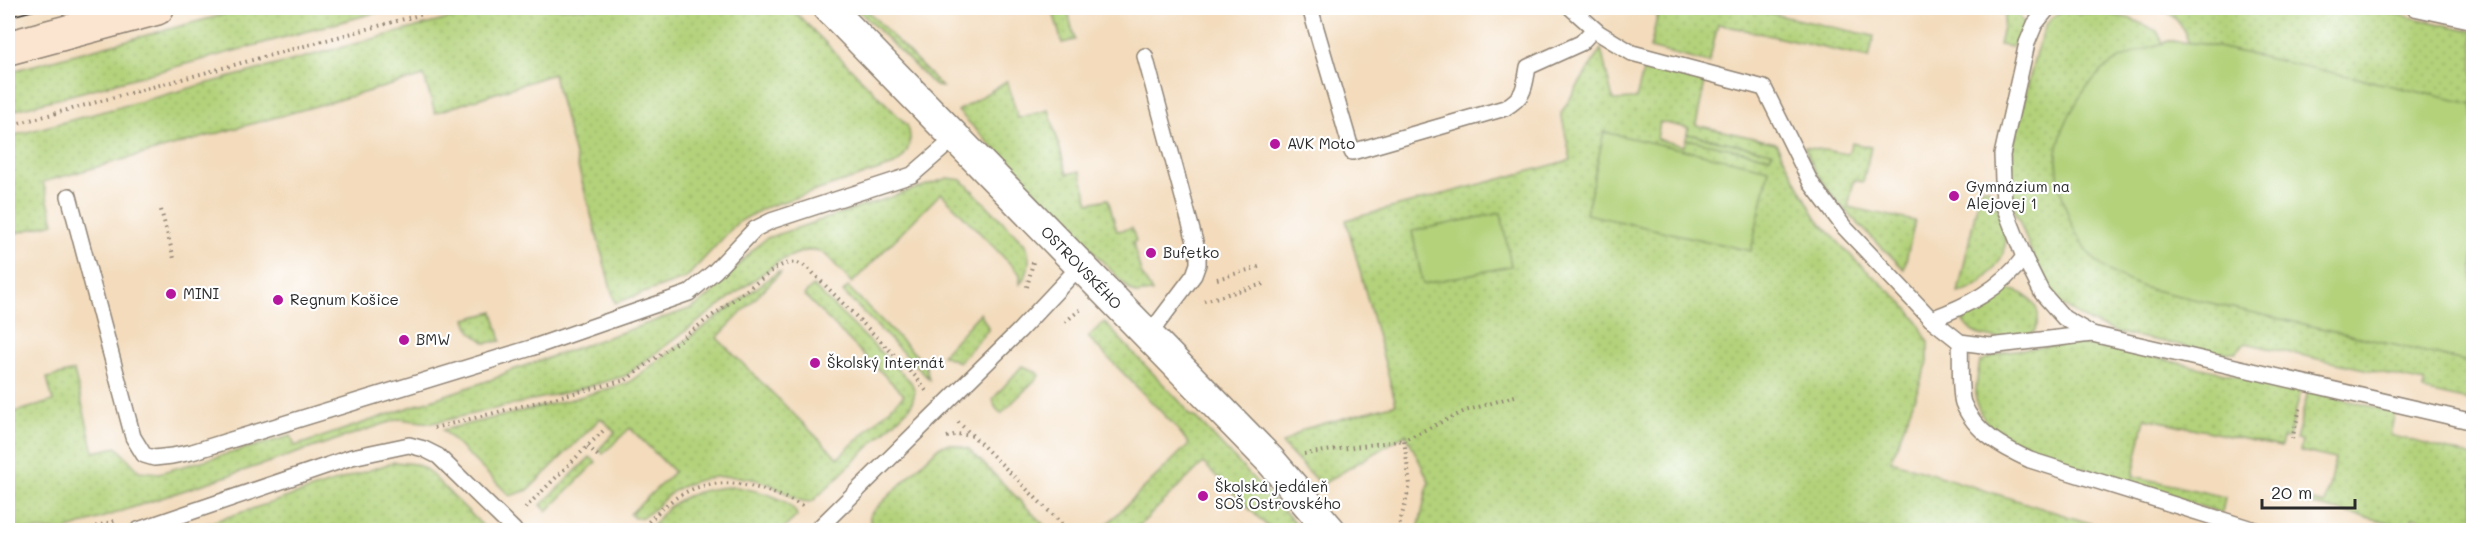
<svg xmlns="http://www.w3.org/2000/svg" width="2481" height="538" viewBox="0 0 2481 538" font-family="Mali,sans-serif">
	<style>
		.grass { fill: url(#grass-dots); stroke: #6f7e52; stroke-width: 1.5; fill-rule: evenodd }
		.garden { fill: #b3d27a; stroke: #6f7e52; stroke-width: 1.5 }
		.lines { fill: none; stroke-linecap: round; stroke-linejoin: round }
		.lane-casing { stroke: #8f8374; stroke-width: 18 }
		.street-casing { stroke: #8f8374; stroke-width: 33 }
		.secondary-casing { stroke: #8f8374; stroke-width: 36 }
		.path { stroke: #8f8374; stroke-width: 4; stroke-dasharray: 1.5 4.5; stroke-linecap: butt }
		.lane { stroke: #fff; stroke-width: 15 }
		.street { stroke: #fff; stroke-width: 30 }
		.secondary { stroke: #fce5d0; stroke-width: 33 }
		.tram { stroke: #2b2b2b; stroke-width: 1.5 }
		.poi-dot { fill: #b5179e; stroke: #fff; stroke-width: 2 }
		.labels { text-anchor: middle; stroke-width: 4.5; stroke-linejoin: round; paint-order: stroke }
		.poi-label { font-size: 15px; fill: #2b2b2b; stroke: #fff; text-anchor: start }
		.street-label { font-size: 15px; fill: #2b2b2b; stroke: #fff }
	</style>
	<defs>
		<pattern id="grass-dots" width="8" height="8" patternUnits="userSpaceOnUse" patternTransform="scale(1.5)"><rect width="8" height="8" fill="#b3d27a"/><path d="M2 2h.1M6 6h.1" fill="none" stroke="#9ab46a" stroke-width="1.8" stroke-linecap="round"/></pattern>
	</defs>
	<rect width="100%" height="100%" fill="#fff"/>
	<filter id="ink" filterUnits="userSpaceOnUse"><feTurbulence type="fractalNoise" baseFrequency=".0167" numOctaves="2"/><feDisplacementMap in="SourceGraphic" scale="12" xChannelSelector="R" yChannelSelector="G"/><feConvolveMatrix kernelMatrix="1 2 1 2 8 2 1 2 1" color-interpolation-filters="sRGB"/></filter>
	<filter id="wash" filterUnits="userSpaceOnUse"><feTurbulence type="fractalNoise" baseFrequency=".008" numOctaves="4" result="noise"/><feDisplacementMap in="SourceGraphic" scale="24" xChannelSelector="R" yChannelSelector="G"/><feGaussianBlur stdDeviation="1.35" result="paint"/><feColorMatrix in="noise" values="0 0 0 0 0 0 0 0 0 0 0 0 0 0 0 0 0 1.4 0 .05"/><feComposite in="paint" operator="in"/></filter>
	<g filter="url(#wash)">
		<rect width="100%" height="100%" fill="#f3dbbc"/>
		<g class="grass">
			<polygon points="248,8 393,8 8,112 8,72"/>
			<path d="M488,8H791L907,125C914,139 908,157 894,165L764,208L737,223L686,278L615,303L553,74L435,113L424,76L43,182L54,223L8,235V137Z"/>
			<polygon points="856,8 865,8 942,87 935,86"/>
			<polygon points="1052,8 1067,8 1075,40 1062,43"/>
			<polygon points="1685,8 1745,8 1874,36 1869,58 1718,24 1709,63 1650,48 1659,9 1680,14"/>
			<polygon points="1985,8 2015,8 2025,25 2017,41 2011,47 1999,45 2006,12"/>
			<path d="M2158,8H2369L2473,31V402L2424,391V382L2245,343L2236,352L2221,353L2118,333L2090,322L2058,303L2041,276L2012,203L2009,162L2036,52L2046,25L2055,15L2064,10L2075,13H2102L2129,18L2157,31L2163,43L2169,41L2189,43C2184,28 2175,13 2158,8Z"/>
			<path d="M1601,49L1613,100L1636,99L1644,67L1705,82L1696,125L1776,143L1816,218L1855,260L1902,302L1917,320L1928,342V362L1891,461L2112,530H1418L1429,481L1406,434L1321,485L1282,444L1304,429L1396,404L1346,220L1571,160L1561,113ZM1660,122L1688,128L1687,134L1771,152L1770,157L1686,139L1684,146L1657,139Z"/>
			<polygon points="1007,81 1018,118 1049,110 1067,174 1080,171 1089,203 1108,199 1117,231 1132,228 1136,241 1133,242 1141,273 1152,292 1137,294 1130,290 958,111"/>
			<path d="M1852,143L1871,147L1863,182L1854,180L1848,207L1915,221L1904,269C1873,237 1816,190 1805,147L1848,154Z"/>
			<path d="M948,178L962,180L1024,243C1032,256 1030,272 1020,284V274L941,193L852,283C820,250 824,239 778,262L625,376L576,390L442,421L431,423L399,419L65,530H8V414L53,401L47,378L74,371L94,452L117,447L139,471L159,473L291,436L295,446L496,378L507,372L692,308C723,291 739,258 767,238Z"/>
			<path d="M1983,188H1988C1997,193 1996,203 1999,213C2001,223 2007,233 2005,245C2003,265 1978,291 1958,293L1979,195Z"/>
			<path d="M778,272H781L717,338L838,458L904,395L804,295L813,286L911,382L915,392L911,406L813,501C799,506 780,487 766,483C743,475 716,474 693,482C685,485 678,488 671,493C660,500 649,520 634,518L630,514L674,472L630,428L603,454L599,449L615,432L601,418L528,490L510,496L443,430L569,400L628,383Z"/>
			<polygon points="848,287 925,364 929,379 843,292"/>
			<path d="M2007,290C2027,289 2046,310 2035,330C2027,343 1984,339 1973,332C1967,328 1965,324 1961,318L1966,311Z"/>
			<polygon points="493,312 501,341 486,343 471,332 466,319"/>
			<polygon points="980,313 989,329 959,362 942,355"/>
			<polygon points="1104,322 1184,406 1189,415 1196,418 1302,530 1271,530 1203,463 1135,530 1101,530 1189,444 1175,426 1088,337"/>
			<path d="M2074,343L2116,349L2301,390L2289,438L2283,437L2281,447L2145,418L2133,476L2225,497L2222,513L2047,457C2022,448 1980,431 1976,399C1975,387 1978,373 1980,361L2008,351Z"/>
			<polygon points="1022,366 1033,370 1040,375 1001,414 995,407 993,399"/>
			<polygon points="2308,391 2395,412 2390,435 2473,456 2473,530 2443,530 2444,524 2413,517 2410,527 2304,503 2304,499 2325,504 2335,459 2300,451 2302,441 2296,440"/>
			<polygon points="951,444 969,449 1049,530 876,530 870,523 870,514 940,446"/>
			<polygon points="590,457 596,462 547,511 541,505"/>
			<polygon points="394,462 416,464 427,470 487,530 188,530"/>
			<path d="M736,487C753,490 792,497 797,516L782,530H651C667,498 702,487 736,487Z"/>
		</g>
		<g class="garden">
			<path d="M2169,41L2204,44L2473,104V363L2145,288C2128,281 2110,274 2097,262C2084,250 2076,235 2070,220C2063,202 2058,182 2057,162C2055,133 2081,89 2103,70C2121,55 2147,49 2169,41Z"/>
			<polygon points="1604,132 1769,169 1751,251 1586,214"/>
			<polygon points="1687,134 1772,152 1770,157 1686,139"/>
			<polygon points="1501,213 1511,266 1423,284 1412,231"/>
		</g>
	</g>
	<g filter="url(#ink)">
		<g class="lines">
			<defs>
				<g id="lane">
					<path d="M1310,8L1352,152L1505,108C1525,96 1524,89 1528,67L1581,43L1594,29"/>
					<polyline points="1571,8 1599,33 1632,53 1764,88 1811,183 1844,227 1931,319 1960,342 1990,346 2092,334 2474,422"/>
					<polyline points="2048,8 2035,24 2027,43 2002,155 2004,206 2024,257 2042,293 2064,318 2092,334"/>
					<polyline points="2414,8 2474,21"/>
					<polyline points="1145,56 1198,253 1198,264 1194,275 1148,336"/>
					<polyline points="69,196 133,437 144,455 154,458 172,456 192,452 531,348 689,293 715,271 755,229 771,221 912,175 956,137"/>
					<path d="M1931,319C1967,306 2001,289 2024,257"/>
					<path d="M1960,342C1961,357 1959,391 1963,403C1975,433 2004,448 2030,460L2255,530"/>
					<polyline points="138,530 352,457 409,445 424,449 438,456 514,530"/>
					<polyline points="817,530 1019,331 1079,267"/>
				</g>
				<polyline id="street" points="829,8 1270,460 1330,530"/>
				<polyline id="secondary" points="8,48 157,8"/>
			</defs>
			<use href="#lane" class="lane-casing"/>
			<use href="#street" class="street-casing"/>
			<use href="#secondary" class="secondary-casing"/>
			<g class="path">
				<polyline points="8,126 445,8"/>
				<polyline points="161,210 175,262"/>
				<polyline points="1217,279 1262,266"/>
				<polyline points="1027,287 1033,262"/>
				<polyline points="1204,301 1267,283"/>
				<polyline points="1065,322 1081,309"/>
				<polyline points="958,422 973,436"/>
				<path d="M434,428L626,380L776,268C790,261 798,260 810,270L916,377L927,392"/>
				<polyline points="947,437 957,434 973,436 1068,530"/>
				<polyline points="2292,439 2301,405"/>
				<polyline points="588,446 600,458"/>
				<polyline points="1304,454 1404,440"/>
				<polyline points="525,508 606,428"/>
				<polyline points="84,530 117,520"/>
				<path d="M640,530C651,520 662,507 674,499C717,470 764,486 806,508"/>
				<polyline points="1398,530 1410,485 1404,440 1465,411 1518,395"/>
			</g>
			<use href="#lane" class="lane"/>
			<use href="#street" class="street"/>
			<use href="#secondary" class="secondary"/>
			<polyline class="tram" points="8,17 43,8"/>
		</g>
	</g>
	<g class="poi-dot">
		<circle cx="1275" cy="144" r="6"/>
		<circle cx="1954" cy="196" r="6"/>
		<circle cx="1151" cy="253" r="6"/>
		<circle cx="171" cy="294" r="6"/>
		<circle cx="278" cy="300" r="6"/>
		<circle cx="404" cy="340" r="6"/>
		<circle cx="815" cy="363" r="6"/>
		<circle cx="1203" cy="496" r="6"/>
	</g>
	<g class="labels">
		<g class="poi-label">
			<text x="1287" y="149">AVK Moto</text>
			<text x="1966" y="192">Gymnázium na<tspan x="1966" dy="17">Alejovej 1</tspan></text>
			<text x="1163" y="258">Bufetko</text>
			<text x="183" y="299">MINI</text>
			<text x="290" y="305">Regnum Košice</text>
			<text x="416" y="345">BMW</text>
			<text x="827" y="368">Školský internát</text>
			<text x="1215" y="492">Školská jedáleň<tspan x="1215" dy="17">SOŠ Ostrovského</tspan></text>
		</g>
		<g class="street-label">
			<text transform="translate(1081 268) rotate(46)" y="5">OSTROVSKÉHO</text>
		</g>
	</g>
	<rect width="2481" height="538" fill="none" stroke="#fff" stroke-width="30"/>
	<path d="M2262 499v9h93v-9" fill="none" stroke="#2b2b2b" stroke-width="3"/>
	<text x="2271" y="499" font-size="18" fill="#2b2b2b" stroke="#ffffff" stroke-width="4.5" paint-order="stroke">20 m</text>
</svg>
